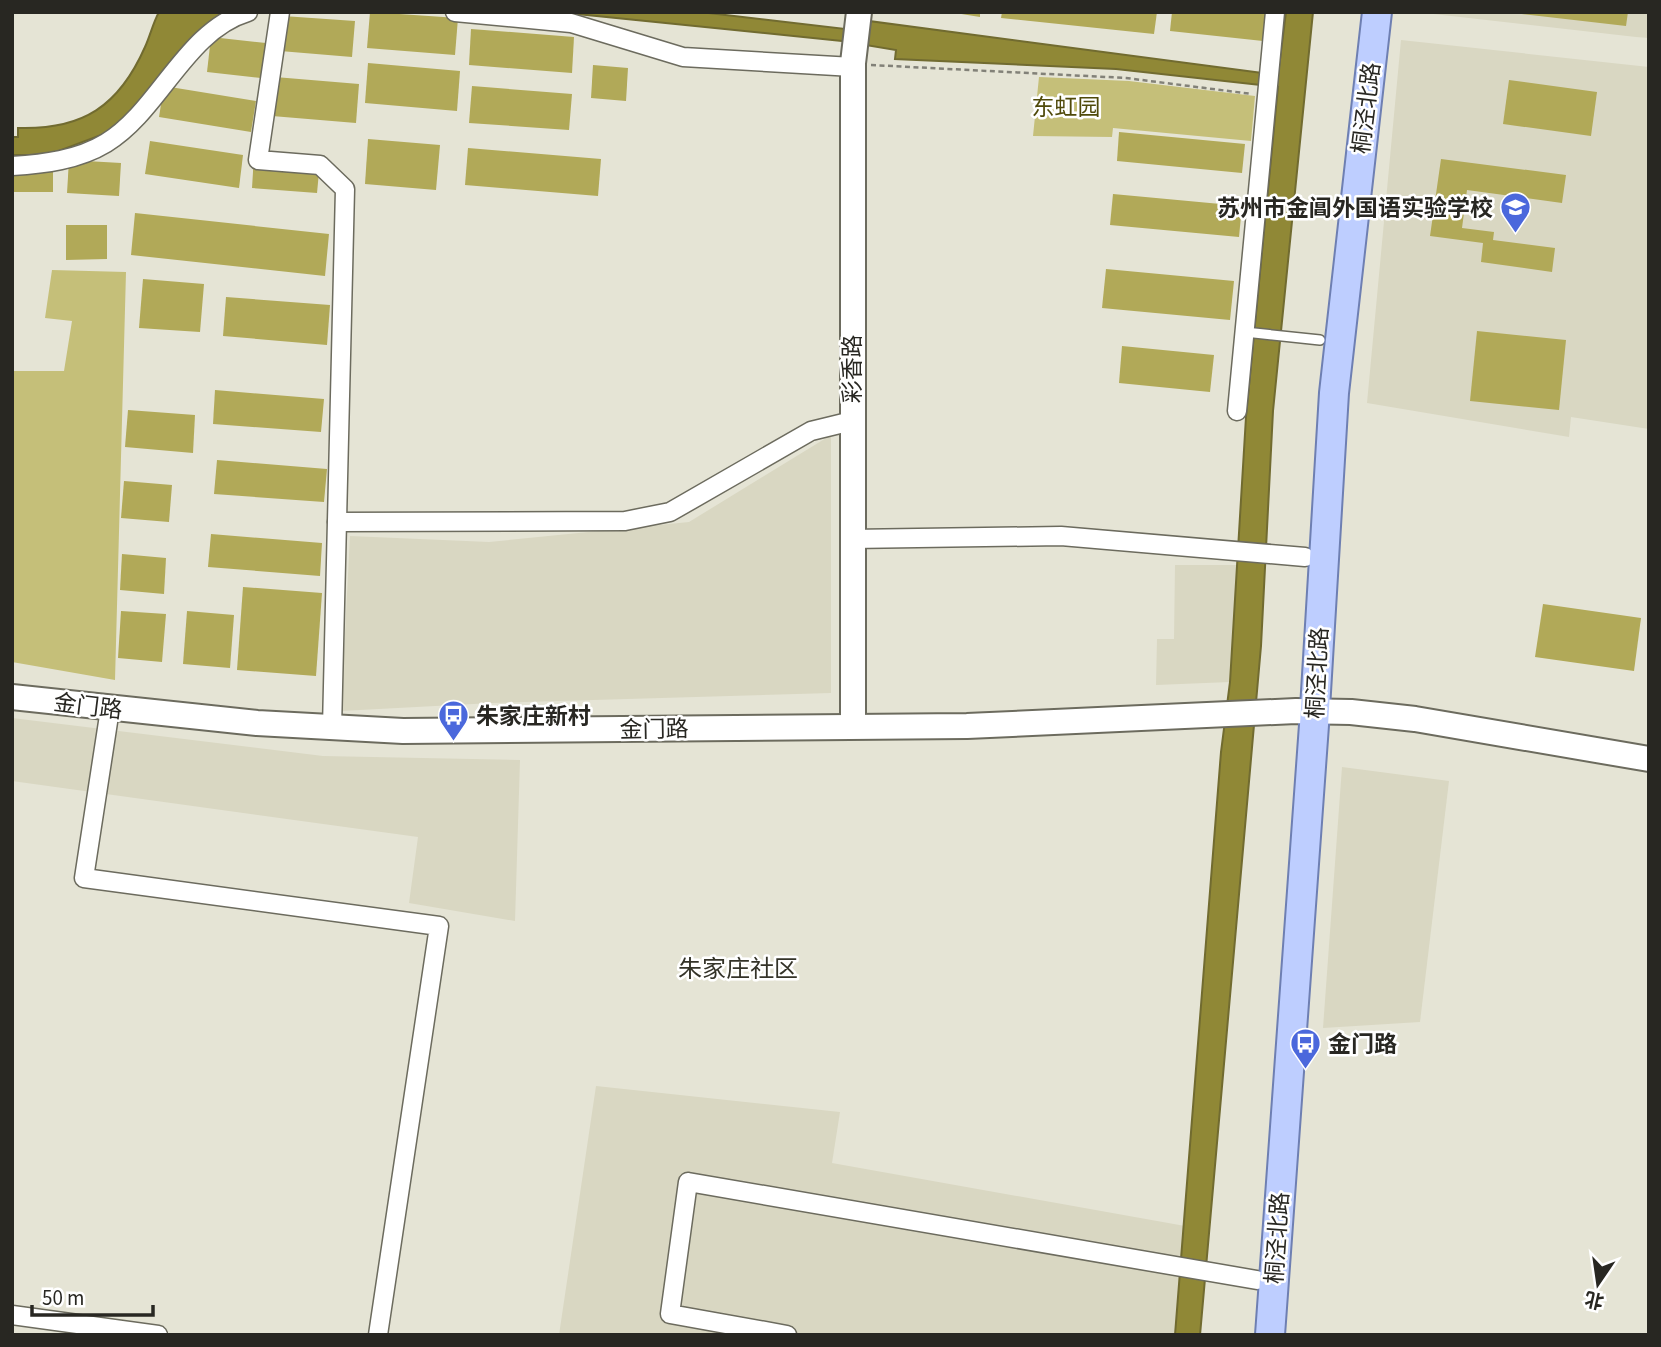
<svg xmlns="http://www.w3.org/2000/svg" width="1661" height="1347" viewBox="0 0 1661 1347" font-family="'Source Sans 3','Noto Sans SC',sans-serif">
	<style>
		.built { fill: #d9d7c2 }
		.green { fill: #c5bf79 }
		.water { fill: #908836; stroke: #716b30; stroke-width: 2 }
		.building { fill: #b1a958 }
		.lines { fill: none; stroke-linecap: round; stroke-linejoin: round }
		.lane-casing { stroke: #6c6b5e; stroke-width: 12 }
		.street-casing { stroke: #6c6b5e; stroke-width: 21 }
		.secondary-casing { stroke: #6c6b5e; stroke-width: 28 }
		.primary-casing { stroke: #6e7fb2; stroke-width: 32 }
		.path { stroke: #828178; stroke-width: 2.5; stroke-dasharray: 5 3.5; stroke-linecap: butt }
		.lane { stroke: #fff; stroke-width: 9 }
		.street { stroke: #fff; stroke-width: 18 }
		.secondary { stroke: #fff; stroke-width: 24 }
		.primary { stroke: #beceff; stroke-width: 28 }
		.labels { text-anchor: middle; stroke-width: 5; stroke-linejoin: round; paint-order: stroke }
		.park-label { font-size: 23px; fill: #504a0a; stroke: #fff }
		.street-label { font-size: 23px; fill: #282722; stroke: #fff }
		.poi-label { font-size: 23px; font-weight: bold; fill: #282722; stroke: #fff; text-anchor: start }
		.neighbourhood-label { font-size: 24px; fill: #343328; stroke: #fff }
	</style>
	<rect width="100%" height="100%" fill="#e5e4d5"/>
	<g class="built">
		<polygon points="1416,12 1649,12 1649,38 1636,37"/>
		<polygon points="1401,40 1649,67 1649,429 1571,417 1569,437 1367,403"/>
		<polygon points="831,435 831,693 492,703 341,711 350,536 489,542 689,522"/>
		<polygon points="1175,565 1237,565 1230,682 1156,685 1157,639 1174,639"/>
		<polygon points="12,718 323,756 520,760 515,921 409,903 418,837 12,781"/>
		<polygon points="1342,767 1449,781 1420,1022 1323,1028"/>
		<polygon points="596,1086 840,1112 832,1163 1185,1226 1175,1335 559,1335"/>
	</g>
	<g class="green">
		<polygon points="1039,77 1129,81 1255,96 1251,141 1113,128 1112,137 1033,136"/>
		<polygon points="52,270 126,272 115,680 12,662 12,371 64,371 72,321 45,318"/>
	</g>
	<g class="water">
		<path d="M159,12H222L112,131L48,155H12V137H18V128C83,130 119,106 145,47C150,36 153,23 159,12Z"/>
		<polygon points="557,12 700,12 845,29 846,18 1278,75 1286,12 1313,12 1273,411 1261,646 1200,1335 1175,1335 1221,752 1230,682 1246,417 1278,87 1116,69 895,59 896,50 842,41"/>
	</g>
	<g class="building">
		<polygon points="370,12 458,18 455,55 367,48"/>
		<polygon points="949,12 980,12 980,17"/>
		<polygon points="1002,12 1157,12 1154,34 1001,18"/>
		<polygon points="1172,12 1266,12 1263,41 1170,31"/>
		<polygon points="1504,12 1628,12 1626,26"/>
		<polygon points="283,16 355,21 352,57 280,51"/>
		<polygon points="471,29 574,37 572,73 469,65"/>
		<polygon points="211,37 266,43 261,78 207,72"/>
		<polygon points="368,63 460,71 457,111 365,103"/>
		<polygon points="593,65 628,68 626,101 591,98"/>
		<polygon points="275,77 359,84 356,123 272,116"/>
		<polygon points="1509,80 1597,92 1591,136 1503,124"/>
		<polygon points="164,86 256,101 251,132 159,117"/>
		<polygon points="472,86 572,94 569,130 469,123"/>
		<polygon points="1119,132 1245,144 1242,173 1117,161"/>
		<polygon points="368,139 440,145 436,190 365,184"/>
		<polygon points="150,141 243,155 239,188 145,174"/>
		<polygon points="468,148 601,159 598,196 465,185"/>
		<polygon points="254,155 320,161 317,193 252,188"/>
		<polygon points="1441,159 1566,175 1562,203 1467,190 1462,228 1494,232 1493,240 1555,248 1552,272 1481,262 1483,243 1430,236"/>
		<polygon points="69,160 121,163 119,196 67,193"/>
		<rect x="12" y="171" width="41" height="21"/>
		<polygon points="1113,194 1242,206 1239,237 1110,225"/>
		<polygon points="135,213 329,234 325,276 131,255"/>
		<polygon points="66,225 107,225 107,259 66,260"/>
		<polygon points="1106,269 1234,281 1230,320 1102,308"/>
		<polygon points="143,279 204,284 200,332 139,328"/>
		<polygon points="226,297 330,305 327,345 223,336"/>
		<polygon points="1477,331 1566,340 1559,410 1470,401"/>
		<polygon points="1122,346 1214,355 1210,392 1119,383"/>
		<polygon points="215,390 324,399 321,432 213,424"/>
		<polygon points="128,410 195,415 193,453 125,447"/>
		<polygon points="217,460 327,469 324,502 214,494"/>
		<polygon points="124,481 172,485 169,522 121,518"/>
		<polygon points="211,534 322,543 320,576 208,567"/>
		<polygon points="122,554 166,558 164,594 120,590"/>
		<polygon points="243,587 322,593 316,676 237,670"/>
		<polygon points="1543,604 1641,618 1634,671 1535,657"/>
		<polygon points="121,611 166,614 162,662 118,658"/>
		<polygon points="187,611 234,615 230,668 183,664"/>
	</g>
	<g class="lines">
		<defs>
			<polyline id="lane" points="1245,332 1320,340"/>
			<g id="street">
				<polyline points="280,12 258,160 320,165 345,189 332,728"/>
				<polyline points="455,12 571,23 683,57 853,67"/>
				<path d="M12,166C44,164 78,160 106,143C160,110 185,31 248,12"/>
				<polyline points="1237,411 1275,12"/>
				<polyline points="337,522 625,521 670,512 811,431 852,421"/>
				<polyline points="851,539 1061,536 1305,557"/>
				<polyline points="110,709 84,878 439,926 378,1335"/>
				<polyline points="12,1315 158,1335"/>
				<polyline points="787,1335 670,1314 688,1182 1257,1280"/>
			</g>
			<g id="secondary">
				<polyline points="12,697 257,723 403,731 967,726 1296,711 1351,712 1415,719 1649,759"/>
				<polyline points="853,726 853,63 859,12"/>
			</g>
			<polyline id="primary" points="1270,1335 1314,725 1334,393 1377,12"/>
		</defs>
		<use href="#lane" class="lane-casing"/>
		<use href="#street" class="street-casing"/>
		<use href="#secondary" class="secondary-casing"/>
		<use href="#primary" class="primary-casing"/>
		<polyline class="path" points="871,65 1126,78 1252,94"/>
		<use href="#lane" class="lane"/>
		<use href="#street" class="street"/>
		<use href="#secondary" class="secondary"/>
		<use href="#primary" class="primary"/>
	</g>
	<defs>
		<symbol id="school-pin" viewBox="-11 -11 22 30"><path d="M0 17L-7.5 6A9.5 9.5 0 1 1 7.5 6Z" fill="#4b68dc" stroke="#fff"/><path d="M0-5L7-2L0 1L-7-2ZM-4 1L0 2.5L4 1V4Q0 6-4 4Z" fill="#fff"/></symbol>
		<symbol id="bus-pin" viewBox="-11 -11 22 30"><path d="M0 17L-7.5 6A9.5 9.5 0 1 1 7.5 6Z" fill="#4b68dc" stroke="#fff"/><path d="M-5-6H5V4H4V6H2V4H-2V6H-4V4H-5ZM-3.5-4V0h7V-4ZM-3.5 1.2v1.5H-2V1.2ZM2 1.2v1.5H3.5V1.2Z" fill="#fff"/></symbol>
	</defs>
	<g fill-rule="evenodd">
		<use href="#school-pin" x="1498" y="190" width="35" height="47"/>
		<use href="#bus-pin" x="436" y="698" width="35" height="47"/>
		<use href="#bus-pin" x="1288" y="1026" width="35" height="47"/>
	</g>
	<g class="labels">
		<g class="park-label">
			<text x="1066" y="115">东虹园</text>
		</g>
		<g class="street-label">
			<text transform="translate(1366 108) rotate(-83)" y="8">桐泾北路</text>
			<text transform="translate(852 369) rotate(-90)" y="8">彩香路</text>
			<text transform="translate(1317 673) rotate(-87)" y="8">桐泾北路</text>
			<text transform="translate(88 706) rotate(7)" y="8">金门路</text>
			<text transform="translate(654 729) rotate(-1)" y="8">金门路</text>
			<text transform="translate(1277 1238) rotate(-86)" y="8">桐泾北路</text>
		</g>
		<g class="poi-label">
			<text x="1493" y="216" text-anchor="end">苏州市金阊外国语实验学校</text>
			<text x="476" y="724">朱家庄新村</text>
			<text x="1328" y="1052">金门路</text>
		</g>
		<g class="neighbourhood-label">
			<text x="738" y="977">朱家庄社区</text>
		</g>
	</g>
	<rect width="1661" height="1347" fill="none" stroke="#282722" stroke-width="28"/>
	<g transform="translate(1598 1284) rotate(193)" stroke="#ffffff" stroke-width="5" paint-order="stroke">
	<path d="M0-5L12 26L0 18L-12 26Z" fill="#282722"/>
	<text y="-10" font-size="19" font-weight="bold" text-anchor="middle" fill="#282722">北</text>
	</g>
	<path d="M32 1305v10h121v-10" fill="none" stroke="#282722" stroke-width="3.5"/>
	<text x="42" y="1305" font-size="21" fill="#282722" stroke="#ffffff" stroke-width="5" paint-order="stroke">50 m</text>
</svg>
